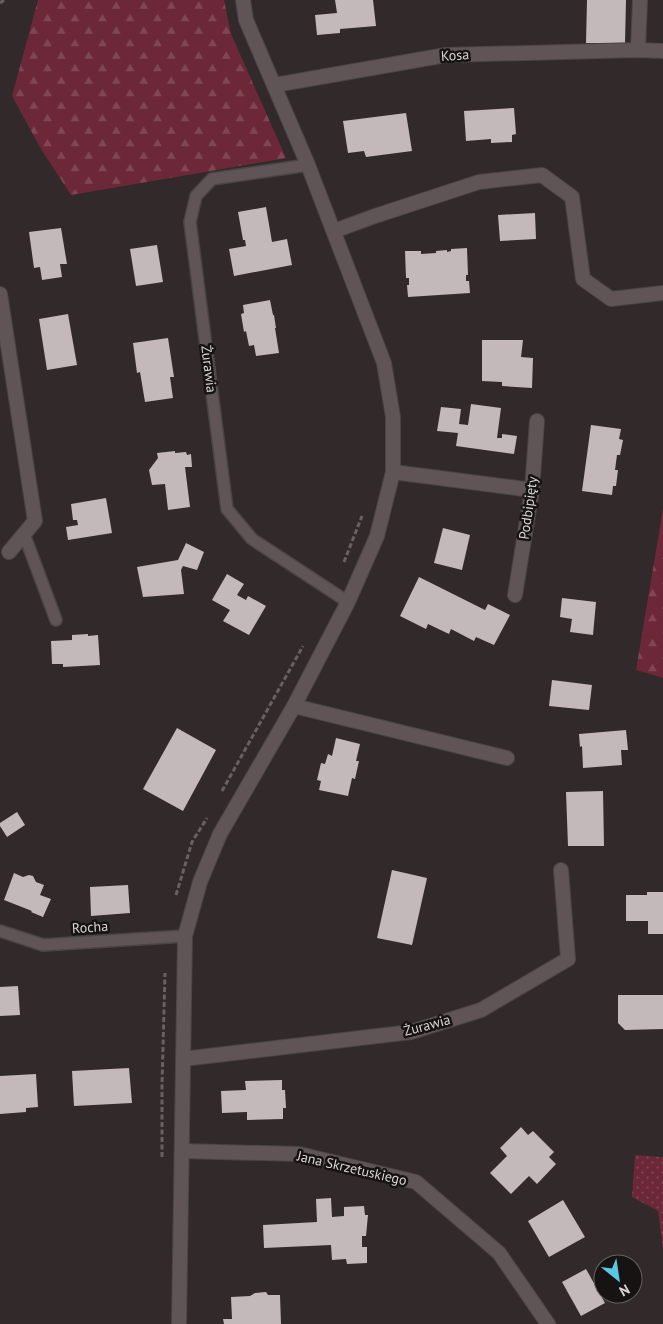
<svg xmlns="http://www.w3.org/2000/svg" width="663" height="1324" viewBox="0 0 663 1324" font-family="'PT Sans',sans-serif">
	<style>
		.grass { fill: url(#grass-dots) }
		.forest { fill: url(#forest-firs) }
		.building { fill: #c4b9ba }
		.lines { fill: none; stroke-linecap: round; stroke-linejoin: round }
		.service-casing { stroke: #4b4445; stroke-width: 14 }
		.minor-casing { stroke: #4b4445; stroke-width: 16 }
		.tertiary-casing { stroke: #4b4445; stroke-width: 16 }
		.path { stroke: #686162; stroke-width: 3; stroke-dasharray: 5 2.5; stroke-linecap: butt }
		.service { stroke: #5f5557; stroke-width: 11 }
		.minor { stroke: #5f5557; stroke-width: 14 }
		.tertiary { stroke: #5f5557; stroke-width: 14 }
		.labels { text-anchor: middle; stroke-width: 5; stroke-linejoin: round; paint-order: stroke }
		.street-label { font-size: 14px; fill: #dbd5d5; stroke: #171313 }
	</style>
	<defs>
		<pattern id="grass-dots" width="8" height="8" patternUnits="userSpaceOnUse" patternTransform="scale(1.25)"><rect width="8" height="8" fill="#6c2838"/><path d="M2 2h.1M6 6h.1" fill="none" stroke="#804654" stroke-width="1.8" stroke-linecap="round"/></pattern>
		<pattern id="forest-firs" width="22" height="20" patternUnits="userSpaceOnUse" patternTransform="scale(1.25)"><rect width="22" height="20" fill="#6c2838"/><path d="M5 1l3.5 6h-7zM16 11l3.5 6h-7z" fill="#804654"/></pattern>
	</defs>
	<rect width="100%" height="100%" fill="#31292a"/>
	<polygon class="grass" points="635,1155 663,1157 663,1249 658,1211 632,1197"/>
	<g class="forest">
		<polygon points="38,0 224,0 231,34 286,158 71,195 41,149 12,96"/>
		<polygon points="663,509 663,678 636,670"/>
	</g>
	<g class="building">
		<polygon points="335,0 373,0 376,26 340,29 340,33 317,35 315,15 337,13"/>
		<polygon points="587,0 626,0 625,43 586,43"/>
		<polygon points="514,108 516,134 512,135 512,142 491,143 491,139 466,141 464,111"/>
		<polygon points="406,113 412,151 366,157 364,151 348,153 343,121"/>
		<polygon points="266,207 272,242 287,239 292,265 234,276 229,249 246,246 245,240 243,240 238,212"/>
		<polygon points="535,213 536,239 500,241 498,215"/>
		<polygon points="61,228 67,264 60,264 62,277 42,280 40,267 34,268 29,232"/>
		<polygon points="157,245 163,282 136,286 130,249"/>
		<polygon points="467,248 468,275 466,275 466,281 469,281 470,293 408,297 407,285 409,285 409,278 406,278 405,251 421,251 421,254 436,253 436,251 447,250 447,252 451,251 451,249"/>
		<polygon points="270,300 273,315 274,315 276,328 275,328 279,353 256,356 254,345 249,346 246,331 244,332 241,314 244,313 243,305"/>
		<polygon points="68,314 77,365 47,370 39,319"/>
		<polygon points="168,338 174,377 170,377 173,398 145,402 140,372 137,373 133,343"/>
		<polygon points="482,340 523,340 521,357 533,358 532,388 502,386 502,382 482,381"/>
		<polygon points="471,404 501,408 497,438 502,438 502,434 517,436 514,454 456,446 458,433 437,431 441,407 461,409 459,424 468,425"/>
		<polygon points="591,425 621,429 619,439 623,440 620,455 617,455 615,470 618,470 616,486 613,486 612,495 582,491"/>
		<polygon points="175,451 175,453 186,452 187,455 191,454 192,467 185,467 190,507 168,510 165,484 152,485 149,470 158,458 157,453"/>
		<polygon points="106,498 112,533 68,540 66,527 78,525 77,520 73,520 71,504"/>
		<polygon points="443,528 470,535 462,570 434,563"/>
		<polygon points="186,543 204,552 197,570 183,566 181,570 184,594 143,597 137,567 178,560"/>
		<polygon points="227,574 244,584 237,595 246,600 248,596 266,606 249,635 223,621 230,610 212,600"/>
		<polygon points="419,577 485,610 488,604 510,615 494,645 476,637 474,641 451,629 449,634 428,624 426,629 400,616"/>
		<polygon points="562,598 596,602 593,635 570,632 572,619 560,617"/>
		<polygon points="88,634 88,636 98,635 100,665 63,667 63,664 52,664 51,641 72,640 72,635"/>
		<polygon points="552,680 592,685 589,710 549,706"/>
		<polygon points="177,728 216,750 183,811 143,789"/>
		<polygon points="626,730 628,750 621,750 622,765 583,768 582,746 580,747 579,734"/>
		<polygon points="336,738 360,744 356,761 359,761 355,779 352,778 348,796 319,790 321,781 317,780 321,763 325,764 328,754 332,756"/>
		<polygon points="603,791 604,846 568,846 566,792"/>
		<polygon points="17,812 25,825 7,837 0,826 0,823"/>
		<polygon points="392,870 427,878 412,945 377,938"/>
		<polygon points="14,873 23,877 29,875 33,876 36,882 44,885 40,895 51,899 43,917 31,912 32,911 4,900"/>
		<polygon points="128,885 130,913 91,916 90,887"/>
		<polygon points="647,892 663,892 663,934 648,934 648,921 626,921 626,895 647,895"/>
		<polygon points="18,986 20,1015 0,1016 0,987"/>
		<polygon points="618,995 663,995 663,1029 625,1030 618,1023"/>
		<polygon points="129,1068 132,1103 74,1106 72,1071"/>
		<polygon points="36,1074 38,1107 26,1108 26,1112 0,1114 0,1076"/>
		<polygon points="282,1080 282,1090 285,1090 286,1108 283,1108 283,1119 247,1120 247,1112 222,1113 221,1091 246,1090 245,1081"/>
		<polygon points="521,1127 528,1135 533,1131 554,1152 549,1157 556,1164 537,1184 529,1176 511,1194 490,1173 507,1156 500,1148"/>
		<polygon points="331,1198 332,1217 344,1216 344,1207 364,1206 365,1215 368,1215 366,1236 362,1236 362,1247 367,1247 367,1263 347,1264 346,1259 332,1260 331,1245 264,1248 263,1225 317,1222 316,1199"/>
		<polygon points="563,1200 585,1237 549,1257 528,1221"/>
		<polygon points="586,1269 605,1303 581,1316 562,1282"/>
		<polygon points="266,1292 268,1295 280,1295 281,1324 224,1324 223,1319 232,1319 231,1297 250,1296 255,1293"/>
	</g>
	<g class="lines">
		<defs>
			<g id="service">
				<polyline points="308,165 212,179 196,196 190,222 227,509 252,539 348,602"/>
				<polyline points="24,534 56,620"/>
				<polyline points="0,931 43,945 185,936"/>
			</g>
			<g id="minor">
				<polyline points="638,50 640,0"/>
				<polyline points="275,85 446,55 638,50 663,51"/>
				<polyline points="334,231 375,216 479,182 542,175 572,197 583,279 611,299 663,293"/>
				<polyline points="0,294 35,521 9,552"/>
				<polyline points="393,472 532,490"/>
				<polyline points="515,595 532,490 537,421"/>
				<polyline points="294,706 507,758"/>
				<polyline points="183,1059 411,1032 481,1010 568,959 561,870"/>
				<polyline points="182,1151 299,1154 416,1182 499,1253 548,1324"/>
			</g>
			<polyline id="tertiary" points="179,1324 185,936 200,882 220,834 294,706 348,602 377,536 393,472 393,417 384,363 308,165 246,20 243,0"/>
		</defs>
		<use href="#service" class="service-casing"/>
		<use href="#minor" class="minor-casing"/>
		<use href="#tertiary" class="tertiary-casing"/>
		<g class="path">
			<polyline points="0,3 4,0"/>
			<polyline points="344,562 362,516"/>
			<polyline points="222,791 303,646"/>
			<polyline points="176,895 192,842 207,818"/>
			<polyline points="162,1157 162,1084 165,973"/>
		</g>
		<use href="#service" class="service"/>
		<use href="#minor" class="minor"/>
		<use href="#tertiary" class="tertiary"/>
	</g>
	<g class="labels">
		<g class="street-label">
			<text transform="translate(455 55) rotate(-4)" y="5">Kosa</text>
			<text transform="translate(209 369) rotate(83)" y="5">Żurawia</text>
			<text transform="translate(528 508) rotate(-82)" y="5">Podbipięty</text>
			<text transform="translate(90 927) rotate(-4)" y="5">Rocha</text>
			<text transform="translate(427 1025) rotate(-15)" y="5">Żurawia</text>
			<text transform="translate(352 1168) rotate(13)" y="5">Jana Skrzetuskiego</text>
		</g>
	</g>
	<g transform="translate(618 1279) rotate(150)"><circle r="24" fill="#171313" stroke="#656161"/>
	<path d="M0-4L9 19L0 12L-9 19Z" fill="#5ac8e5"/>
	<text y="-8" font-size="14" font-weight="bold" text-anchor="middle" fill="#dbd5d5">N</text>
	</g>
</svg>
